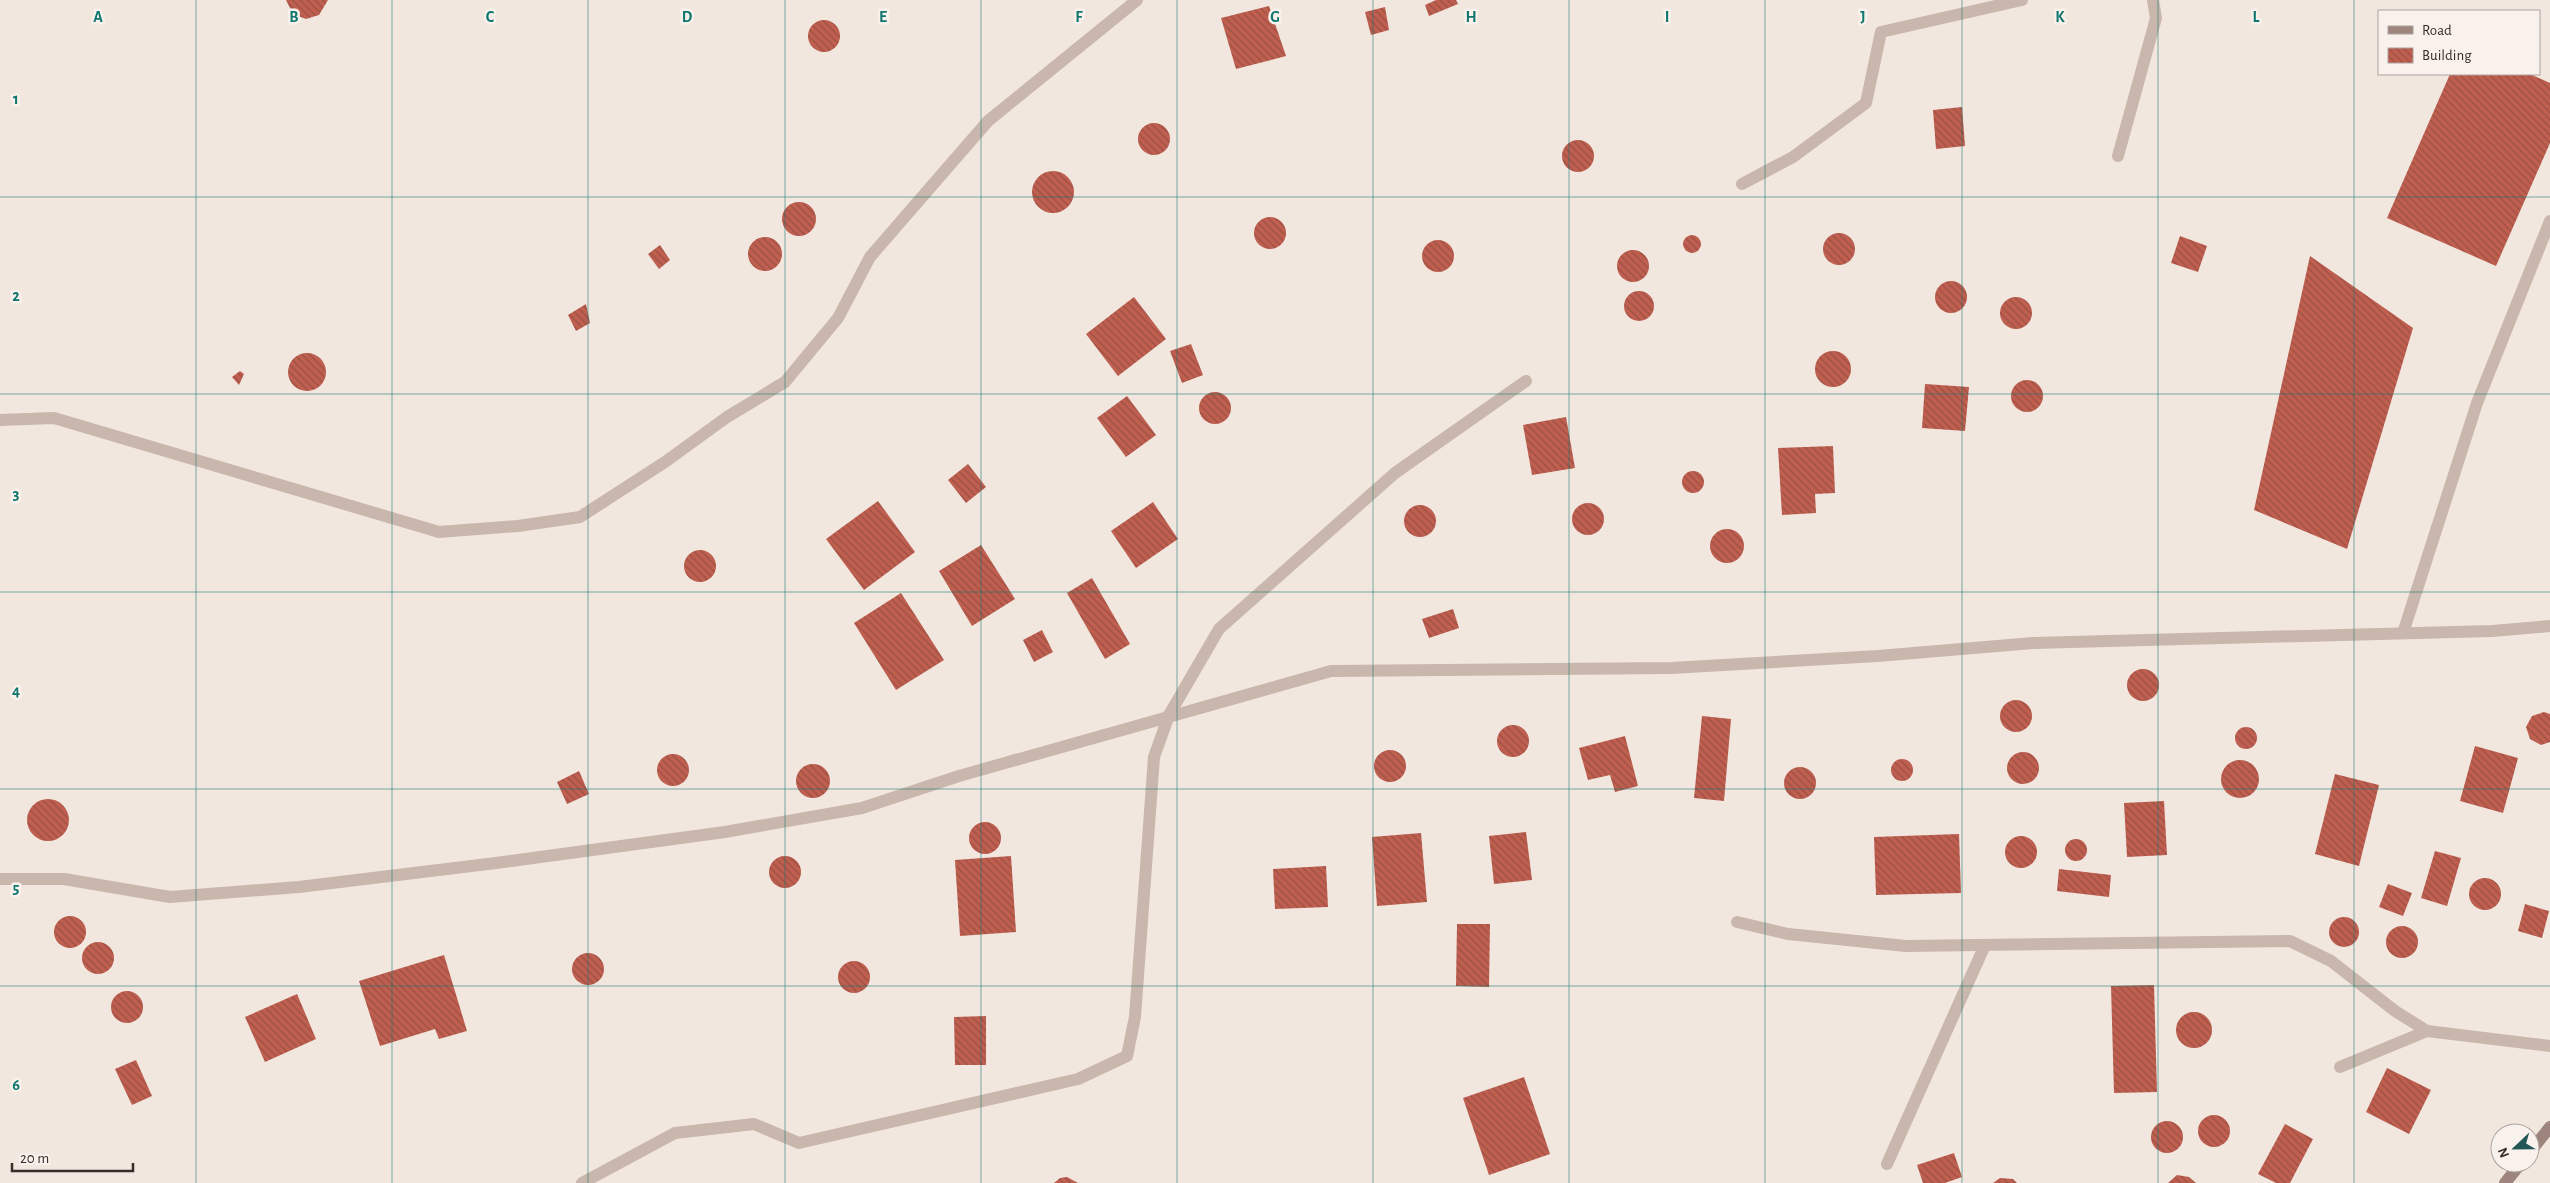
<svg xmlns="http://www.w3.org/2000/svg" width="2550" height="1183" viewBox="0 0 2550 1183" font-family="'Alegreya Sans',sans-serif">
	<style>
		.building { fill: url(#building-back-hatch) }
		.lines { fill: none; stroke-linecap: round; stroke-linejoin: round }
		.street { stroke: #c9b6ac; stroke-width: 12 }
		.secondary { stroke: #9d857d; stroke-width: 12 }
		.grid { fill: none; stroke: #0f766e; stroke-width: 1; stroke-opacity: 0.55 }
		.grid-label { font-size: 16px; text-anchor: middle; font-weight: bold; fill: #0f766e; stroke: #f9f2ec; stroke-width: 5; stroke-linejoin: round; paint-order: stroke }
	</style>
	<defs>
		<pattern id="building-back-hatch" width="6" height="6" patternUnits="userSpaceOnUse" patternTransform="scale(1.25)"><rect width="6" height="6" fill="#bf5f50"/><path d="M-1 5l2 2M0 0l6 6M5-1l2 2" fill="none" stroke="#9c4f43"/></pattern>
	</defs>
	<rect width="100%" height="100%" fill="#f2e7df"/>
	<g class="building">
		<polygon points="286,0 328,0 319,15 306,19 293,14"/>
		<polygon points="1436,0 1456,0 1458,4 1429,16 1425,5"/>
		<polygon points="1269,6 1286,56 1236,69 1221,18"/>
		<polygon points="1385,7 1389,30 1371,35 1365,12"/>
		<circle cx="824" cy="36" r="16"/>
		<polygon points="2450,74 2530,74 2550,83 2550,143 2496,266 2387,218"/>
		<polygon points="1962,107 1965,146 1936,149 1933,110"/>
		<circle cx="1154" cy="139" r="16"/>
		<circle cx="1578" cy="156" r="16"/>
		<circle cx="1053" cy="192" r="21"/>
		<circle cx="799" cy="219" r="17"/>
		<circle cx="1270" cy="233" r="16"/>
		<circle cx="1839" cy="249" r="16"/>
		<circle cx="1692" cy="244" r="9"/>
		<polygon points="2180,236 2207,246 2198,272 2171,263"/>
		<circle cx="765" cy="254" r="17"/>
		<circle cx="1438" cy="256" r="16"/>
		<polygon points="660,245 670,260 659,269 648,254"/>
		<circle cx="1633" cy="266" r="16"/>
		<polygon points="2310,256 2413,328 2347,549 2254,510"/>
		<circle cx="1951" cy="297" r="16"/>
		<circle cx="1639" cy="306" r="15"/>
		<polygon points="1134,297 1166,339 1118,376 1086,334"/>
		<circle cx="2016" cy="313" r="16"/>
		<polygon points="586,304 590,323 576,331 568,315"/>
		<polygon points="1191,344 1203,375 1182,383 1170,351"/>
		<circle cx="1833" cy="369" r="18"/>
		<circle cx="307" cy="372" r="19"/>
		<polygon points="240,371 244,374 239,385 232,377"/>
		<circle cx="2027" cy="396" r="16"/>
		<polygon points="1925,384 1969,387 1965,431 1922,428"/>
		<circle cx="1215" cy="408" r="16"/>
		<polygon points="1127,396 1156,435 1126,457 1097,418"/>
		<polygon points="1566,417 1575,468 1532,475 1523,425"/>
		<polygon points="1833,446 1835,493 1815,494 1816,513 1782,515 1778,448"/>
		<polygon points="968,464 986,487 966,503 948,480"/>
		<circle cx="1693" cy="482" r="11"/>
		<polygon points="878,501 915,552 864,590 826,539"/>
		<polygon points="1153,502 1178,539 1136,568 1111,531"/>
		<circle cx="1588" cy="519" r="16"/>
		<circle cx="1420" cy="521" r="16"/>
		<circle cx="1727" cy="546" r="17"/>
		<polygon points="981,545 1015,599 972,626 939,571"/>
		<circle cx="700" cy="566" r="16"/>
		<polygon points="1092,578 1130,644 1105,659 1067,593"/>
		<polygon points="901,593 944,660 896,690 854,623"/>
		<polygon points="1453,609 1459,628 1429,638 1422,619"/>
		<polygon points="1042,630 1053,652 1034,662 1023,640"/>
		<circle cx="2143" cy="685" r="16"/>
		<circle cx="2016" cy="716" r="16"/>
		<polygon points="2544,712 2550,714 2550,742 2541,745 2530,739 2526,727 2532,716"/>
		<polygon points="1702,716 1731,719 1724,801 1694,798"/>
		<circle cx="1513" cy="741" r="16"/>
		<circle cx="2246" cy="738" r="11"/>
		<polygon points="1625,736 1638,786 1615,792 1610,775 1588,780 1579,748"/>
		<polygon points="2475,746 2518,758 2503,813 2460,801"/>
		<circle cx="1390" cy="766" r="16"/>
		<circle cx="2023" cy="768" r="16"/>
		<circle cx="673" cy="770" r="16"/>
		<circle cx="1902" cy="770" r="11"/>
		<circle cx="2240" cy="779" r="19"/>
		<circle cx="813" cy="781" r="17"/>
		<circle cx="1800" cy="783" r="16"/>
		<polygon points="579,771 589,794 567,804 557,782"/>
		<polygon points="2335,774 2379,785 2359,866 2315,854"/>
		<circle cx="48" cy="820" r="21"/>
		<polygon points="2164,801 2167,855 2127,857 2124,803"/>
		<circle cx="985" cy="838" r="16"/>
		<polygon points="1526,832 1532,880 1494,884 1489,836"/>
		<polygon points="1421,833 1427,902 1377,906 1372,837"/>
		<polygon points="1959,834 1961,893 1876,895 1874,837"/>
		<circle cx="2021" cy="852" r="16"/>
		<circle cx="2076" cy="850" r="11"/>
		<polygon points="2435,851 2461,858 2447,906 2421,898"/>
		<circle cx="785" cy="872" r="16"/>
		<polygon points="1011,856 1016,932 960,936 955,860"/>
		<polygon points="1326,866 1328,907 1275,909 1273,869"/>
		<polygon points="2059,869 2111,875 2109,897 2057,891"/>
		<circle cx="2485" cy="894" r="16"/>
		<polygon points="2388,884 2412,893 2403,916 2379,907"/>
		<polygon points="2525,904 2549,911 2542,938 2518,931"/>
		<circle cx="70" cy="932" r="16"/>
		<circle cx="2344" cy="932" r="15"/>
		<polygon points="1457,924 1490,924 1489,987 1456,986"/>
		<circle cx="2402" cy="942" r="16"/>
		<circle cx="98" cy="958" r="16"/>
		<circle cx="588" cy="969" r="16"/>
		<polygon points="444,955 467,1031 439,1039 435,1029 380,1046 359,981"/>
		<circle cx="854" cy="977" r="16"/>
		<polygon points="2154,985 2157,1092 2114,1093 2111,986"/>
		<circle cx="127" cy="1007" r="16"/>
		<polygon points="297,994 316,1039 265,1062 245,1017"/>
		<circle cx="2194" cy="1030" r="18"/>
		<polygon points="986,1016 986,1065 955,1065 954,1017"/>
		<polygon points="136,1060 152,1096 132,1105 115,1069"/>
		<polygon points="2387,1068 2431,1090 2409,1134 2366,1112"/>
		<polygon points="1524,1077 1550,1154 1489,1175 1463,1098"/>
		<circle cx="2214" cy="1131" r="16"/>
		<circle cx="2167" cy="1137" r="16"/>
		<polygon points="2285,1124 2313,1139 2290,1183 2276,1183 2258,1174"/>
		<polygon points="1954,1153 1962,1177 1945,1183 1923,1183 1917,1165"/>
		<polygon points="2177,1175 2189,1177 2196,1183 2168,1183"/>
		<polygon points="1067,1177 1078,1183 1054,1183 1060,1178"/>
		<polygon points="2000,1178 2013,1179 2017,1183 1993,1183"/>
	</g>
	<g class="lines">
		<g class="street">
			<polyline points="2118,156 2156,18 2153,0"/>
			<polyline points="1742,184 1793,157 1866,103 1881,32 2022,0"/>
			<polyline points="0,420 54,418 439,532 518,526 580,517 665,462 727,417 785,382 838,318 870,257 988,121 1137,0"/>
			<polyline points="2403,633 2477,403 2550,221"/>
			<polyline points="0,879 64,879 170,897 299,887 496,863 725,832 862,808 959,776 1331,671 1671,668 1878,656 2033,643 2492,631 2550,626"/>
			<polyline points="1737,922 1788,934 1906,946 2290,941 2331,961 2395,1011 2427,1031 2550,1046"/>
			<polyline points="2340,1067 2427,1031"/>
			<polyline points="1887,1164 1985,945"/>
			<polyline points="582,1183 675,1133 754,1124 799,1143 1078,1079 1127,1056 1135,1017 1154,757 1169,715 1219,629 1395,473 1526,381"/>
		</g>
		<g class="secondary">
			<polyline points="2530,1152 2550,1127"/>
			<polyline points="2505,1183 2521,1163"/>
		</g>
	</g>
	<path class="grid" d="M196,0V1183M392,0V1183M588,0V1183M785,0V1183M981,0V1183M1177,0V1183M1373,0V1183M1569,0V1183M1765,0V1183M1962,0V1183M2158,0V1183M2354,0V1183M0,197H2550M0,394H2550M0,592H2550M0,789H2550M0,986H2550"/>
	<g class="grid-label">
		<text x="98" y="22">A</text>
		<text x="294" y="22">B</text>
		<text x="490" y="22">C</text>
		<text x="687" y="22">D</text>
		<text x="883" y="22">E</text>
		<text x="1079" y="22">F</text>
		<text x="1275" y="22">G</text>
		<text x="1471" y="22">H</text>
		<text x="1667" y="22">I</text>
		<text x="1863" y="22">J</text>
		<text x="2060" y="22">K</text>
		<text x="2256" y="22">L</text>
		<text x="16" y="104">1</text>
		<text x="16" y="301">2</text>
		<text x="16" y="499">3</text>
		<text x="16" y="696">4</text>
		<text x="16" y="893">5</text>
		<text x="16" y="1090">6</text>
	</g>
	<rect x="2378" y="10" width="162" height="65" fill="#f9f2ec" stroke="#aca39e"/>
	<rect x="2388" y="26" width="25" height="8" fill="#9d857d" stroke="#aca39e"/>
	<text x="2422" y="35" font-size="15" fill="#382d2a">Road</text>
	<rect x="2388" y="48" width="25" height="15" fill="url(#building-back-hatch)" stroke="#aca39e"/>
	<text x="2422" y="60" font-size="15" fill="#382d2a">Building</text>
	<g transform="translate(2515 1148) rotate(248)"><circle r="24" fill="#f9f2ec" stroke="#aca39e"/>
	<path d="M0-4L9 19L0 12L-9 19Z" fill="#225755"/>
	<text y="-8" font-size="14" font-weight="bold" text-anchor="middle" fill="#382d2a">N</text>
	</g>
	<path d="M12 1163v8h121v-8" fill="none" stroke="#382d2a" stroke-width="2.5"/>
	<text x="20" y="1163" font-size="15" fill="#382d2a" stroke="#f9f2ec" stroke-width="4" paint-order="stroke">20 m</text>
</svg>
